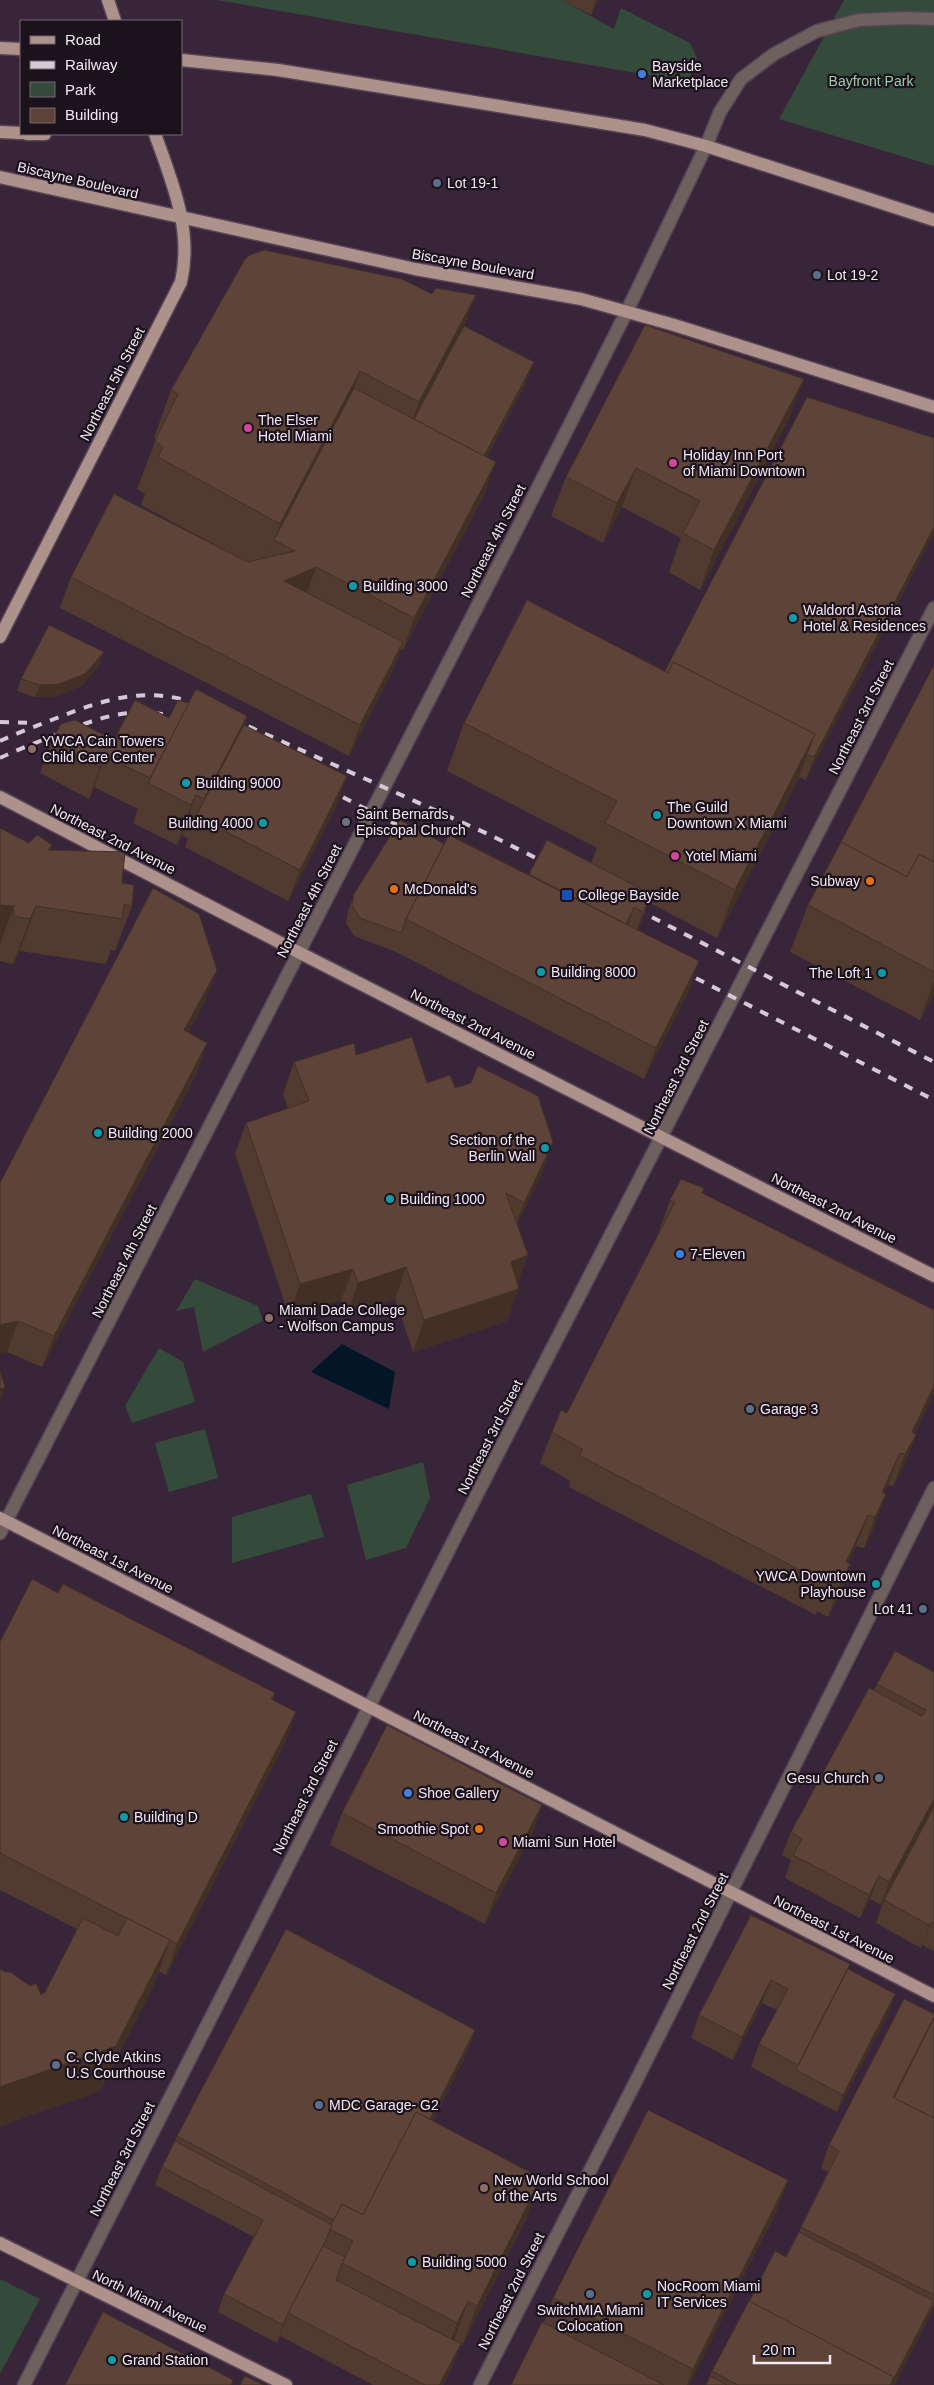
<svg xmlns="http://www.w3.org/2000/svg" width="934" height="2385" viewBox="0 0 934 2385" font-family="Arial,sans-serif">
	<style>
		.green { fill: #344b3b }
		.water { fill: #031625 }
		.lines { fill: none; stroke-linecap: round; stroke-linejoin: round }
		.minor-casing { stroke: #574457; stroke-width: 15 }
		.major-casing { stroke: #574457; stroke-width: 15 }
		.minor { stroke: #6d605d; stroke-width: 12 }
		.major { stroke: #ad918b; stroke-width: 12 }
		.rail { stroke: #d6c8d6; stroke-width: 4; stroke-dasharray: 9 9; stroke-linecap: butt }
		.wall { fill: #513a30 }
		.shaded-wall { fill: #423027 }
		.building { fill: #5e4438; stroke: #423027 }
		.shop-dot { fill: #3f7fe0; stroke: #1b121b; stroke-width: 2 }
		.service-dot { fill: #5c6f8a; stroke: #1b121b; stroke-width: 2 }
		.hotel-dot { fill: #d1479c; stroke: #1b121b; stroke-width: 2 }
		.culture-dot { fill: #0f9aa8; stroke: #1b121b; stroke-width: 2 }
		.education-dot { fill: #8d6e63; stroke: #1b121b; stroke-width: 2 }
		.worship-dot { fill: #6b7280; stroke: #1b121b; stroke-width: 2 }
		.food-dot { fill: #e8710a; stroke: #1b121b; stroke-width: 2 }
		.transit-dot { fill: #1a4fb4; stroke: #1b121b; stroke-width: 2 }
		.labels { text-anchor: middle; stroke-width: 4.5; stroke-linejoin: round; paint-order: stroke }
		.poi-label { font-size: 14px; fill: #f5e8f5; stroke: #1b121b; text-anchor: start }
		.park-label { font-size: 14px; fill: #9bcca9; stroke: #1b121b }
		.street-label { font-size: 14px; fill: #f5e8f5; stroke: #1b121b }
	</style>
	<rect width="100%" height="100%" fill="#392539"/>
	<g class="green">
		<polygon points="217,0 562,0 614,29 621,8 690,43 697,58 688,82"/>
		<polygon points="844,0 934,0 934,166 779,119"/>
		<polygon points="195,1279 258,1306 263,1321 203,1352 194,1307 176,1311"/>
		<polygon points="159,1348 183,1362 195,1402 132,1423 125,1406"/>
		<polygon points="205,1429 218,1478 169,1492 155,1443"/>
		<polygon points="423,1462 430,1498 406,1548 366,1560 347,1485"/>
		<polygon points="311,1494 324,1537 232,1563 232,1517"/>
		<polygon points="0,2279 40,2299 0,2374"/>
	</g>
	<polygon class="water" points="342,1344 395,1372 389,1409 311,1372"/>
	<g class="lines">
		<defs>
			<g id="minor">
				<polyline points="0,1533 514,535 627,311 706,146 720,112 741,79 774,54 817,31 859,20 907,18 934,19"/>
				<polyline points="24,2385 492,1465 934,608"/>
				<polyline points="480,2385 635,2083 934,1488"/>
			</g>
			<g id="major">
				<polyline points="108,0 115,21"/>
				<polyline points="0,48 21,49"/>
				<polyline points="181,60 278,70 645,130 706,146 934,220"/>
				<polyline points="0,132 21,133"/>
				<polyline points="27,134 45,134"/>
				<polyline points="0,177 415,269 581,299 674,325 934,407"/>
				<path d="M0,637L181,282C193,230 172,182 155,134"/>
				<polyline points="0,797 300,953 934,1276"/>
				<polyline points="0,1518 934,1996"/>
				<polyline points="0,2243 286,2385"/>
			</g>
		</defs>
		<use href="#minor" class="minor-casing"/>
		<use href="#major" class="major-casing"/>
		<use href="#minor" class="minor"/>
		<use href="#major" class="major"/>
		<g class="rail">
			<polyline points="232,719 488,834 540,860"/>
			<polyline points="0,722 36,723"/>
			<path d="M0,741C17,733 36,726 54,719C106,699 147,684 203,706"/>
			<path d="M0,758C17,750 35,743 53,736C100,717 133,704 183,719"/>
			<polyline points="327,789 409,831"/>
			<polyline points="636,909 934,1062"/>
			<polyline points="680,970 934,1100"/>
		</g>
	</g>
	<g class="wall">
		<polygon points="562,0 598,0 591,15"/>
		<polygon points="464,326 534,362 525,385 487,457 485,493 403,650 401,649 391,674 349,756 60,608 71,577 215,545 141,505 145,494 137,489 156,439 154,438 171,390"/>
		<polygon points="789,419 700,590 669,572 681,538 622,507 603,543 551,516 566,477"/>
		<polygon points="934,438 806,780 799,777 797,782 717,938 640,898 639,900 647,904 641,922 637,930 688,993 644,1079 394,951 354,936 346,923 348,912 354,894 444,844 529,875 547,840 591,863 597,848 447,771 464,723 665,671"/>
		<polygon points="104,652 99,665 81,686 54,697 35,697 17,691 21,679"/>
		<polygon points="934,665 934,994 920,1020 790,952 808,905 841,842"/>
		<polygon points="247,716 244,725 336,807 288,901 185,847 188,838 182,835 177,845 133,823 138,809 94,787 89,799 40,773 51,742 114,740 169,718"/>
		<polygon points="0,828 29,843 52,845 50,850 122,883 132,906 115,951 111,950 106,964 20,951 13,964 0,961"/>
		<polygon points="217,970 205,1001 188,1033 196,1075 42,1367 7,1352 0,1183"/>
		<polygon points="356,1055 427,1083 455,1088 542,1173 517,1224 517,1285 507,1321 413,1352 395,1299 347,1315 341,1300 289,1316 235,1154 246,1123 288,1108 283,1094 294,1062"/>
		<polygon points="702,1193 934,1310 934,1393 914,1434 916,1435 904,1466 893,1486 888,1485 884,1493 875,1525 864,1548 856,1546 848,1563 850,1564 839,1596 828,1617 817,1611 816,1615 569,1487 570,1481 540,1463 552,1432 567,1413 660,1231 659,1231 670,1200"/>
		<polygon points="58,1593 275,1693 272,1700 285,1743 166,1975 158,1971 154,1985 100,2091 0,2126 0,1969 41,1995 45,1992 77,1929 0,1890 0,1642"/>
		<polygon points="934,1672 934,1806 881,1905 870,1899 860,1918 785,1878 791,1860 782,1855 791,1832 874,1690 877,1684"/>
		<polygon points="542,1805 531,1836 485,1924 330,1845 342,1813"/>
		<polygon points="934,1807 934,1951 922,1945 921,1948 876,1923 884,1900"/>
		<polygon points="751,1915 848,1969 895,1994 889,2012 837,2112 790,2088 751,2067 759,2044 777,2010 762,2003 733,2060 691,2038 699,2015"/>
		<polygon points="934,2017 933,2020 934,2020 934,2308 894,2385 706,2385 712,2371 749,2302 786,2257 799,2232 828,2172 821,2168 829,2145"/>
		<polygon points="475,2030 467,2053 433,2121 527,2217 462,2346 460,2345 452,2367 443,2385 373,2385 280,2336 277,2343 218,2312 224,2294 254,2237 155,2185 162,2167 177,2136"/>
		<polygon points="788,2180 776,2212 689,2385 511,2385 544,2323 553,2298"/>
	</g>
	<g class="shaded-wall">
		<polygon points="596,0 598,0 591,15"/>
		<polygon points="476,295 458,343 410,427 419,402"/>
		<polygon points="534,362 525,385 471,486 480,464"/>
		<polygon points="360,371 343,419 274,540 263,571 280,524"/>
		<polygon points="804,379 789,419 700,590 714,550"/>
		<polygon points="496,462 485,493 403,650 414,618"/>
		<polygon points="636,468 622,507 603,543 617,503"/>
		<polygon points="934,527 934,534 806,780 814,757"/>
		<polygon points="316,567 305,598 284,581"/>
		<polygon points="403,642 391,674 349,756 360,725"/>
		<polygon points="104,652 99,665 81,686 54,697 35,697 40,685"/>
		<polygon points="247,716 233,756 197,817 204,799"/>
		<polygon points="815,734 797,782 717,938 735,890"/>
		<polygon points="105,756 94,787 89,799 100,767"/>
		<polygon points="347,776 336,807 288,901 300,870"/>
		<polygon points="196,795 182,835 177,845 191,805"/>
		<polygon points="647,904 641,922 637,930 643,912"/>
		<polygon points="0,905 14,906 0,944"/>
		<polygon points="36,906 20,951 13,964 30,919"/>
		<polygon points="634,907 628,925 626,924"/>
		<polygon points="699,961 688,993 644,1079 656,1048"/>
		<polygon points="217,970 205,1001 173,1062 184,1030"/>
		<polygon points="934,981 934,994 920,1020"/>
		<polygon points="207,1043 196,1075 42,1367 54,1336"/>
		<polygon points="553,1142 542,1173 512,1234 524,1203"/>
		<polygon points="528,1255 517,1287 511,1262"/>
		<polygon points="406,1267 395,1299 347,1315 358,1283"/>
		<polygon points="353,1269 341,1300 289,1316 300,1284"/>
		<polygon points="519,1289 507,1321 413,1352 424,1320"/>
		<polygon points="18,1321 7,1352 0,1354 0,1325"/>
		<polygon points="934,1386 934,1393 904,1454 912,1432"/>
		<polygon points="5,1387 0,1401 0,1389"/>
		<polygon points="916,1435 904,1466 893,1486 905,1454"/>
		<polygon points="900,1453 888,1485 883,1495 882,1492"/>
		<polygon points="886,1494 875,1525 864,1548 875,1517"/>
		<polygon points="868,1515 856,1546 838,1585 846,1562"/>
		<polygon points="850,1564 839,1596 828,1617 839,1586"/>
		<polygon points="296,1712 285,1743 166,1975 177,1944"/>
		<polygon points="934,1799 934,1806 881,1905 889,1882"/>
		<polygon points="542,1805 531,1836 485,1924 496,1893"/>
		<polygon points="879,1876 870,1899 860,1918 869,1895"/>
		<polygon points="931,1922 922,1945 921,1948 929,1925"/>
		<polygon points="170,1940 154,1985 100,2091 0,2126 0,2087"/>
		<polygon points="771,1980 762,2003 733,2060 742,2037"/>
		<polygon points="895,1994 889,2012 837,2112 843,2095"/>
		<polygon points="475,2030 467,2053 414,2157 422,2134"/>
		<polygon points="541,2178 527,2217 462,2346 477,2306"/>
		<polygon points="788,2180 776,2212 689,2385 687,2385 693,2369"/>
		<polygon points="468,2301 454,2341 443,2363 457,2323"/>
		<polygon points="934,2303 934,2308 894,2385 890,2385"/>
		<polygon points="286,2320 280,2336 277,2343 283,2325"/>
		<polygon points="461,2344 452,2367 443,2385 439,2385"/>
	</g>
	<g class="building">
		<polygon points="264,250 402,279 432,294 436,288 476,295 419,402 360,371 280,524 158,457 163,447 155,441 178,394 171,390 245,259 250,255"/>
		<polygon points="645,325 804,379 714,550 683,533 700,501 636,468 617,503 566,477"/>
		<polygon points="464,326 534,362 484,456 414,419"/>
		<polygon points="354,388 496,462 414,618 316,567 284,581 403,642 360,725 71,577 114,494 248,562 295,551 274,540"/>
		<polygon points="807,397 934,438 934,527 814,757 807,754 815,734 673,662 668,673 665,671"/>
		<polygon points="527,600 668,673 673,662 815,734 735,890 605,823 617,801 464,723"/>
		<polygon points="49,625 104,652 85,674 59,684 40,685 21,679"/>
		<polygon points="934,665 934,862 919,854 907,877 841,842"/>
		<polygon points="196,689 247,716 204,799 196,795 191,805 148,783"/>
		<polygon points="135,700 169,718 178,700 189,703 150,778 105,756 100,767 51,742 61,724 75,720 114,740"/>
		<polygon points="244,725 347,776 300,870 196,816"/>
		<polygon points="400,820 444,844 406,919 401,933 360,918 352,905 354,894"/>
		<polygon points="0,828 29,843 37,835 52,845 48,850 125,852 122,883 134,885 132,906 124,904 122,919 36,906 30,919 13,916 14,906 0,905"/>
		<polygon points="449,835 699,961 656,1048 406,919"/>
		<polygon points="547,840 643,890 638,899 647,904 643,912 634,907 626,924 529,874"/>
		<polygon points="841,842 907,877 919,854 934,862 934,972 808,905"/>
		<polygon points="153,888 199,914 217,970 184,1030 207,1043 54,1336 18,1321 0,1325 0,1183"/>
		<polygon points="412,1037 427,1083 450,1075 455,1088 471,1083 478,1066 538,1096 553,1142 524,1203 506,1193 528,1255 511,1262 519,1289 424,1320 406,1267 358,1283 353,1269 300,1284 246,1123 309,1101 294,1062 354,1043 356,1055"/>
		<polygon points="681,1179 704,1188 702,1193 934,1310 934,1386 912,1432 916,1435 905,1454 900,1453 882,1492 886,1494 875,1517 868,1515 846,1562 850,1564 839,1586 829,1580 827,1584 580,1456 582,1449 552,1432 561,1410 567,1413 629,1291 675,1202 670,1200"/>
		<polygon points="0,1371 5,1387 0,1389"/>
		<polygon points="32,1579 58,1593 63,1584 275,1693 271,1699 296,1712 177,1944 0,1853 0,1642"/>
		<polygon points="895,1651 934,1672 934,1799 889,1882 879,1876 869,1895 793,1855 802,1839 791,1832 869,1688 922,1716 926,1710 877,1684"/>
		<polygon points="387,1725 542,1805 496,1893 342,1813"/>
		<polygon points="934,1807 934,1924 931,1922 929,1925 884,1900"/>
		<polygon points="751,1915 850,1964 798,2065 759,2044 788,1989 771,1980 742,2037 699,2015"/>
		<polygon points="83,1918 118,1936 127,1918 170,1940 116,2046 0,2087 0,1969 5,1972 10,1972 30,1986 36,1983 41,1995 45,1992"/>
		<polygon points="286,1929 475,2030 430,2119 416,2112 363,2215 342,2204 334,2220 177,2136"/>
		<polygon points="848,1969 895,1994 843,2095 796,2070"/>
		<polygon points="904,1999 934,2014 934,2017 893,2097 934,2118 934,2295 801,2227 839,2151 829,2145"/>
		<polygon points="933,2020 934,2020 934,2118 894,2098"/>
		<polygon points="648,2110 788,2180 693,2369 553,2298"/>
		<polygon points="416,2112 541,2178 477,2306 468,2301 457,2323 342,2263 353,2241 329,2229 342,2204 363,2215"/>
		<polygon points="175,2141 332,2225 323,2246 288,2313 283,2325 224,2294 263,2220 162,2167"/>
		<polygon points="799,2232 934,2301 892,2382 894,2377 749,2302 775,2251 786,2257"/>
		<polygon points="323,2246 345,2257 342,2263 336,2280 461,2344 439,2385 425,2385 288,2313"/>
		<polygon points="749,2301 894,2377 890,2385 738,2385 712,2371"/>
		<polygon points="103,2312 233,2380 231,2385 65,2385"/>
		<polygon points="542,2322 664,2385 511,2385"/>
		<polygon points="245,2376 263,2385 240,2385"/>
		<polygon points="710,2376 727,2385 706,2385"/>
	</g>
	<g class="shop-dot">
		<circle cx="642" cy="74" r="5"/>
		<circle cx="680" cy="1254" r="5"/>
		<circle cx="408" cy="1793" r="5"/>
	</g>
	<g class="service-dot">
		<circle cx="437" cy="183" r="5"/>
		<circle cx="817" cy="275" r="5"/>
		<circle cx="750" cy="1409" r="5"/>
		<circle cx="923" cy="1609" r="5"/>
		<circle cx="56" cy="2065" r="5"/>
		<circle cx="319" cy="2105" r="5"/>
		<circle cx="590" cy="2294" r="5"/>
	</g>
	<g class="hotel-dot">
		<circle cx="248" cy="428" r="5"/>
		<circle cx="673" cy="463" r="5"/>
		<circle cx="675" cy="856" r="5"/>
		<circle cx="503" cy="1842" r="5"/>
	</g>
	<g class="culture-dot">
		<circle cx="353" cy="586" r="5"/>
		<circle cx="793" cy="618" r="5"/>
		<circle cx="186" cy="783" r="5"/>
		<circle cx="657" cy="815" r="5"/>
		<circle cx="263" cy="823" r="5"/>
		<circle cx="541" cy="972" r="5"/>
		<circle cx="882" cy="973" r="5"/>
		<circle cx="98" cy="1133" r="5"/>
		<circle cx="545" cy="1148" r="5"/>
		<circle cx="390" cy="1199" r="5"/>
		<circle cx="876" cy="1584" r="5"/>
		<circle cx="124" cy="1817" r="5"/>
		<circle cx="412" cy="2262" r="5"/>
		<circle cx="647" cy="2294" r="5"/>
		<circle cx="112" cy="2360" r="5"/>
	</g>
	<g class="education-dot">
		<circle cx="32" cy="749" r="5"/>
		<circle cx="269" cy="1318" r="5"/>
		<circle cx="484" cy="2188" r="5"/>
	</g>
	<g class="worship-dot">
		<circle cx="346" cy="822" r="5"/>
		<circle cx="879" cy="1778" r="5"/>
	</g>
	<g class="food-dot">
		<circle cx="870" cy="881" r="5"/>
		<circle cx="394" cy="889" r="5"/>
		<circle cx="479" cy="1829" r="5"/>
	</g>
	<rect class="transit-dot" x="561" y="889" width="12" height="12" rx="2.5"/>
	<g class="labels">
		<g class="poi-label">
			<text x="652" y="71">Bayside<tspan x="652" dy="16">Marketplace</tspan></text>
			<text x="447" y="188">Lot 19-1</text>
			<text x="827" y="280">Lot 19-2</text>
			<text x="258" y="425">The Elser<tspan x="258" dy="16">Hotel Miami</tspan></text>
			<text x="683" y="460">Holiday Inn Port<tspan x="683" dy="16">of Miami Downtown</tspan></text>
			<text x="363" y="591">Building 3000</text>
			<text x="803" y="615">Waldord Astoria<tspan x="803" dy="16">Hotel &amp; Residences</tspan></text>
			<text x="42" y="746">YWCA Cain Towers<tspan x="42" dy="16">Child Care Center</tspan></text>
			<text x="196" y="788">Building 9000</text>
			<text x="667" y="812">The Guild<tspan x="667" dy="16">Downtown X Miami</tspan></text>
			<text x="356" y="819">Saint Bernards<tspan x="356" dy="16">Episcopal Church</tspan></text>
			<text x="253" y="828" text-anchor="end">Building 4000</text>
			<text x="685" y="861">Yotel Miami</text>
			<text x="860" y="886" text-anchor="end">Subway</text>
			<text x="404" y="894">McDonald's</text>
			<text x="578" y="900">College Bayside</text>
			<text x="551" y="977">Building 8000</text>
			<text x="872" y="978" text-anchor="end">The Loft 1</text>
			<text x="108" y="1138">Building 2000</text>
			<text x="535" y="1145" text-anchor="end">Section of the<tspan x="535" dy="16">Berlin Wall</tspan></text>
			<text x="400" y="1204">Building 1000</text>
			<text x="690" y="1259">7-Eleven</text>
			<text x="279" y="1315">Miami Dade College<tspan x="279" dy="16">- Wolfson Campus</tspan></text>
			<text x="760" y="1414">Garage 3</text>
			<text x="866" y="1581" text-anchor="end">YWCA Downtown<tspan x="866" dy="16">Playhouse</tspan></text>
			<text x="913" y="1614" text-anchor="end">Lot 41</text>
			<text x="869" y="1783" text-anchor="end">Gesu Church</text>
			<text x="418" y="1798">Shoe Gallery</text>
			<text x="134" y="1822">Building D</text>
			<text x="469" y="1834" text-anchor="end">Smoothie Spot</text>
			<text x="513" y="1847">Miami Sun Hotel</text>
			<text x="66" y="2062">C. Clyde Atkins<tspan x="66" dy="16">U.S Courthouse</tspan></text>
			<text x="329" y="2110">MDC Garage- G2</text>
			<text x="494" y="2185">New World School<tspan x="494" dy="16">of the Arts</tspan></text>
			<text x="422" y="2267">Building 5000</text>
			<text x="657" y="2291">NocRoom Miami<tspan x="657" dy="16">IT Services</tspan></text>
			<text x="590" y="2315" text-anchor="middle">SwitchMIA Miami<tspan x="590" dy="16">Colocation</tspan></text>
			<text x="122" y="2365">Grand Station</text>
		</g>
		<g class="park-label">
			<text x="871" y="86">Bayfront Park</text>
		</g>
		<g class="street-label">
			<text transform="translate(78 180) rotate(13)" y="5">Biscayne Boulevard</text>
			<text transform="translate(473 264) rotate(10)" y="5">Biscayne Boulevard</text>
			<text transform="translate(112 384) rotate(-63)" y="5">Northeast 5th Street</text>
			<text transform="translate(493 541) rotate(-63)" y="5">Northeast 4th Street</text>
			<text transform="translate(861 717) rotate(-63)" y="5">Northeast 3rd Street</text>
			<text transform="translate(113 839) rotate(27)" y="5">Northeast 2nd Avenue</text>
			<text transform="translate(309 901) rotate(-63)" y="5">Northeast 4th Street</text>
			<text transform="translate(473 1024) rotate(27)" y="5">Northeast 2nd Avenue</text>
			<text transform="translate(676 1077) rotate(-63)" y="5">Northeast 3rd Street</text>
			<text transform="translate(834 1208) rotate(27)" y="5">Northeast 2nd Avenue</text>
			<text transform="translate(124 1261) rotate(-63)" y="5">Northeast 4th Street</text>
			<text transform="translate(490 1437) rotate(-63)" y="5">Northeast 3rd Street</text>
			<text transform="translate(113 1559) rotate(27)" y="5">Northeast 1st Avenue</text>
			<text transform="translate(474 1744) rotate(27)" y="5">Northeast 1st Avenue</text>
			<text transform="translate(305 1797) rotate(-63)" y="5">Northeast 3rd Street</text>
			<text transform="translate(834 1929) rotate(27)" y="5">Northeast 1st Avenue</text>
			<text transform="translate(695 1931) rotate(-63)" y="5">Northeast 2nd Street</text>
			<text transform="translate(122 2159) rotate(-63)" y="5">Northeast 3rd Street</text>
			<text transform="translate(511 2291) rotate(-63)" y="5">Northeast 2nd Street</text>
			<text transform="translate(150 2301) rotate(26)" y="5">North Miami Avenue</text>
		</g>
	</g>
	<rect x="20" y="20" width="162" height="115" fill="#1b121b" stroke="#726872"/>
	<rect x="30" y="36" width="25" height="8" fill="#ad918b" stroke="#726872"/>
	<text x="65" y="45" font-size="15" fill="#f5e8f5">Road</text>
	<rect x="30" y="61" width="25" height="8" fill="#d6c8d6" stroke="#726872"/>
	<text x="65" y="70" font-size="15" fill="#f5e8f5">Railway</text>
	<rect x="30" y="82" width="25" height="15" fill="#344b3b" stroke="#726872"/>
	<text x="65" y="95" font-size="15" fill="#f5e8f5">Park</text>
	<rect x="30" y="108" width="25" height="15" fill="#5e4438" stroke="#726872"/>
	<text x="65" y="120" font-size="15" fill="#f5e8f5">Building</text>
	<path d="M754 2355v8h76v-8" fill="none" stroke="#f5e8f5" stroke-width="2.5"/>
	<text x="762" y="2355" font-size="15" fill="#f5e8f5" stroke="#1b121b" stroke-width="4" paint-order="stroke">20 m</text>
</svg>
